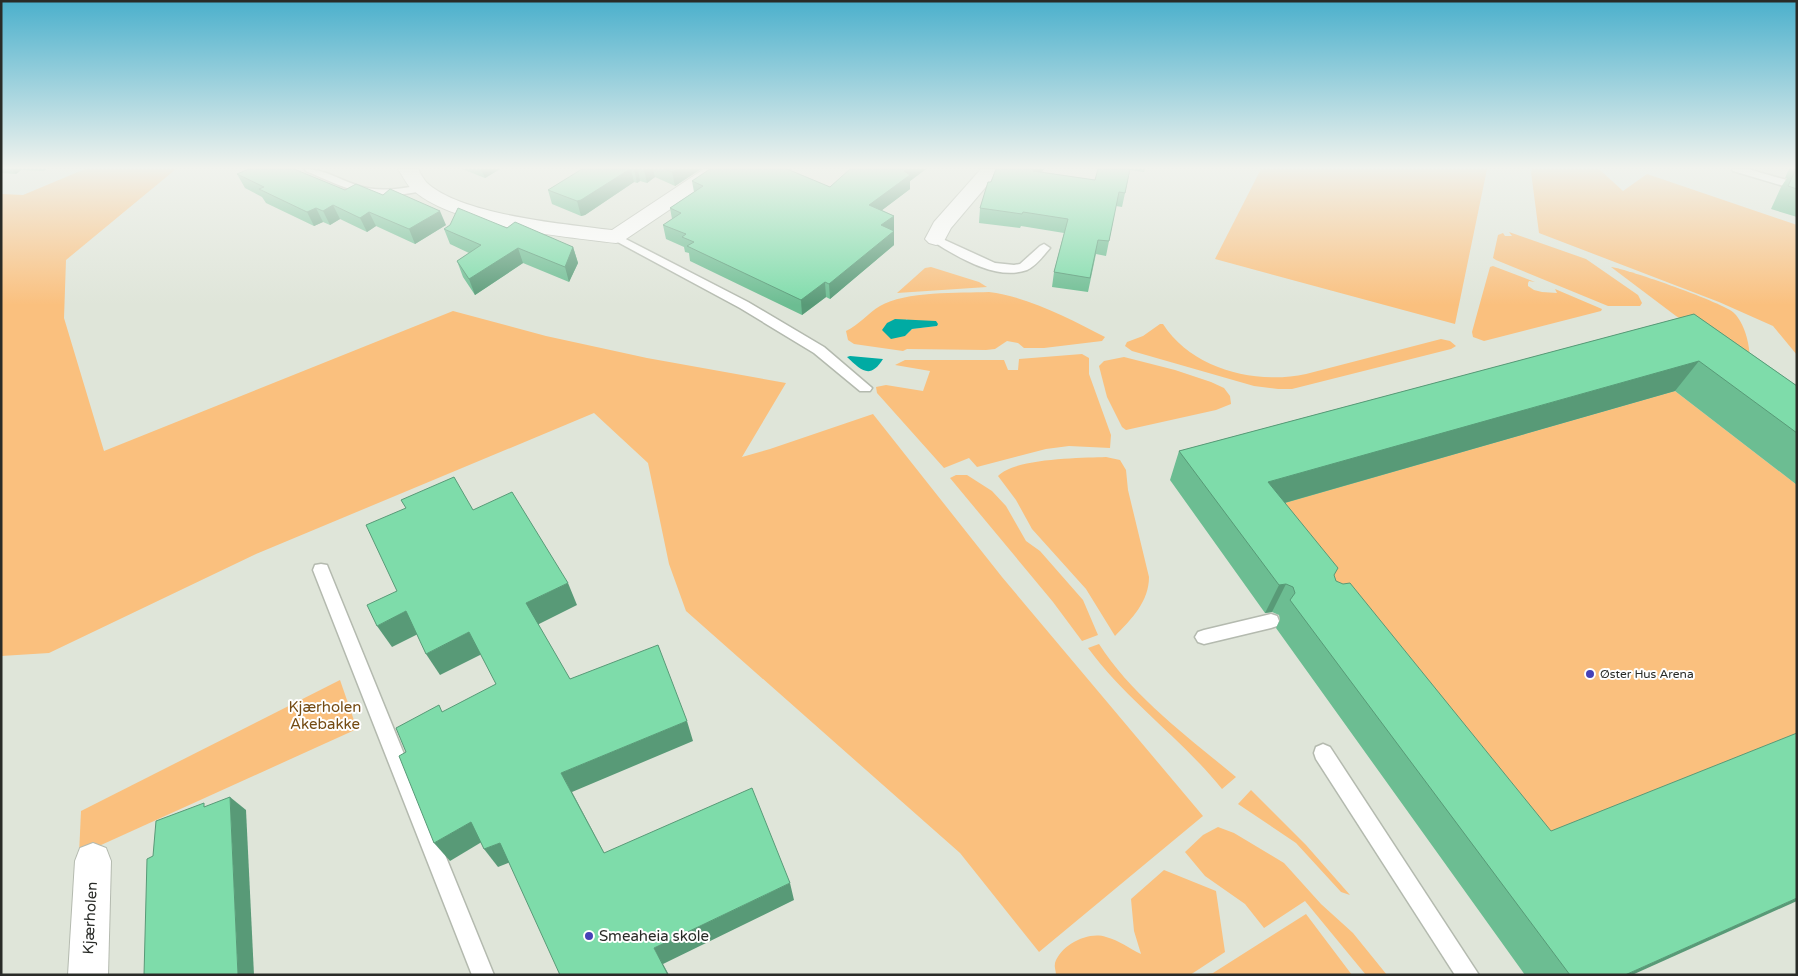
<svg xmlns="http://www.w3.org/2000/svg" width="1798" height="976" viewBox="0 0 1798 976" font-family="'Varela Round',sans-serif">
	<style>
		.green { fill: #fac07e; fill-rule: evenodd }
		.water { fill: #00aba3 }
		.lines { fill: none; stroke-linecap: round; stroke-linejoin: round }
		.service-casing { stroke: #b4baaf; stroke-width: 3 }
		.minor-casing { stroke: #b4baaf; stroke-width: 2 }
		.service { fill: #fff; fill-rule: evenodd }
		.minor { fill: #fff; fill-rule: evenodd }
		.wall { fill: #6cbd92 }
		.shaded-wall { fill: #589a77 }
		.building { fill: #7edcaa; stroke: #589a77 }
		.poi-dot { fill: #4641b7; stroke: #fff; stroke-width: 2 }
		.labels { text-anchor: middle; stroke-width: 4; stroke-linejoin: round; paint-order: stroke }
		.poi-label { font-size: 12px; fill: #292b27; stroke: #fff; text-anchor: start }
		.near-park-label { font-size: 15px; fill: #744b13; stroke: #fff }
		.near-street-label { font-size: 15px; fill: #292b27; stroke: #fff }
		.near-poi-label { font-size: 15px; fill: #292b27; stroke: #fff; text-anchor: start }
	</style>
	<rect width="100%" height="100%" fill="#dfe5d9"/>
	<g class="green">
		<polygon points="85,169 176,169 66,260 64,318 104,451 453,311 546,336 647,358 786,383 742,457 770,449 873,414 1002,577 1203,816 1039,952 960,853 686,611 669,564 648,463 594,413 256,554 49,653 1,656 1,194 23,195"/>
		<polygon points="1261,169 1487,169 1455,324 1215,259"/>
		<polygon points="1532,169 1599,169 1623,191 1647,174 1797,225 1797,355 1773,326 1719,302 1539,233 1531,172"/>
		<polygon points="1509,232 1586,259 1638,295 1642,303 1640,306 1608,306 1496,260 1493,258 1498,235 1503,233 1505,236 1512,236"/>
		<polygon points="1493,266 1535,282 1529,281 1528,283 1528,286 1534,290 1542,292 1557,293 1555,289 1602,309 1601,311 1484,341 1473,337 1472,332 1490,267"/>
		<polygon points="931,267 979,282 987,287 897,293 925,268"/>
		<path d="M1611,267C1628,269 1724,303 1734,313C1746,325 1750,347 1750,363L1676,316Z"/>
		<path d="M989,292C1029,297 1070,319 1105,337L1102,341L1044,348H1024L1018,343L1007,341L995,349L986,350L907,349L903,351L854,344L848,340L846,331C859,325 868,313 880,306C905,291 959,293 989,292ZM906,319L910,321H936L937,326L912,329L905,336Z"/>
		<path d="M1160,324H1163C1192,369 1255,385 1306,374L1441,339L1450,341L1456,346L1451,349L1292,389H1278L1254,386L1132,351L1125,346L1127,342L1143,336Z"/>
		<polygon points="1082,354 1089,358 1089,374 1111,435 1110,448 1069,446 1046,449 977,467 969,458 944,468 877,393 876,387 886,385 923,391 930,371 895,365 905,360 1004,360 1008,370 1018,370 1019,359"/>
		<polygon points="1124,357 1175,370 1211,382 1224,388 1230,396 1231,404 1216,410 1126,430 1122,427 1107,397 1099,366 1104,361"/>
		<polygon points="1675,391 1797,485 1797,744 1522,855 1256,511"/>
		<path d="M1106,457L1120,460L1126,470L1128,490L1149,577C1149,601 1132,619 1115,636L1086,589L1032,529L1016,500L998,476C1015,458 1081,458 1106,457Z"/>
		<polygon points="956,475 967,475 992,491 1006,506 1026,541 1040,551 1083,600 1098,635 1082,641 1053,602 950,478"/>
		<path d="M1099,644C1133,697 1188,737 1236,777L1222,789C1181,738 1127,701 1088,648Z"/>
		<polygon points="340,680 357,729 79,855 81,811"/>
		<polygon points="1251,790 1306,845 1350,895 1341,892 1296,843 1238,804"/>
		<polygon points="1218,827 1234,833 1284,863 1321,904 1353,933 1387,975 1366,975 1305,901 1264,928 1245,904 1205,876 1185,852 1203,835"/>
		<path d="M1164,870L1216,891L1225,952L1190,975H1056C1056,971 1054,967 1055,963C1061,945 1088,931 1106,937C1119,940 1130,949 1141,954L1134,931L1131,899Z"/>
		<polygon points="1306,914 1352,975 1201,975 1213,973"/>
	</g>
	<g class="water">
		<polygon points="895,319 936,321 938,324 937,326 912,329 905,336 891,339 882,330 887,323"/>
		<path d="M850,356L883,359C870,380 861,370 847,357Z"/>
	</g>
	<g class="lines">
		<defs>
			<g id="service">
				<path d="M305,169C324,169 338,179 356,185C378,193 399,189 421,185L426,188L425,190C374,203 352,191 306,171Z"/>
				<polygon points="1732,169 1748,169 1797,183 1797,190 1733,171"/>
				<polygon points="616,234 748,302 824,347 872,388 870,391 860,391 814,353 740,308 612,239 610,237"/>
				<path d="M936,236L995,263L1014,265L1020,264L1040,246L1044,244L1050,248C1044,255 1036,266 1027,270C996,281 958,257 932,241L930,239Z"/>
				<polygon points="321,564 327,565 329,570 494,975 472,975 313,570 315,565"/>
				<polygon points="1271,614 1277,616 1279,621 1277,626 1271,628 1204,644 1198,642 1195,637 1198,632 1204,630"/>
				<polygon points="1323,744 1330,747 1479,975 1455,975 1316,759 1314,753 1316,747"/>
			</g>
			<g id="minor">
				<path d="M398,169H418C420,173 423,178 426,182C460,215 565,224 612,230L704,169H727L724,173L623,241L616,243C561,236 456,227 414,191C407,186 403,176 398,169Z"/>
				<polygon points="981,169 1001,169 951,228 943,243 936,245 929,243 925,239 934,222"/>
				<polygon points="93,843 106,848 111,861 108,975 68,975 75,861 80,848"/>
			</g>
		</defs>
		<use href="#service" class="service-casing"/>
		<use href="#minor" class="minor-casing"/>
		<use href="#service" class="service"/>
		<use href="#minor" class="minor"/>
	</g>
	<g class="wall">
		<polygon points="1,169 47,169 44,171 21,170 16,174 1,173"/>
		<polygon points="248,169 297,169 296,170 345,190 446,225 415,244 376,226 367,232 340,219 330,225 323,222 314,226 266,203 262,197 245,188 237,174"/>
		<polygon points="462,169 500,169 485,178"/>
		<polygon points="582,169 701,169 675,186 655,177 647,183 640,181 637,183 634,182 585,215 581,216 552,204 548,190"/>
		<polygon points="710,169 792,169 790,170 830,187 850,169 926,169 910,181 910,189 882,210 894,216 894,245 830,299 826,297 802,315 690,261 689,253 685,252 684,247 666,239 663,225 672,219 670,208 694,192 692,181"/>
		<polygon points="996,169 1044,169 1042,172 1095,180 1098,169 1145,169 1144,172 1130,170 1122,207 1116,206 1106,256 1096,254 1088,292 1052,287 1054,272 1064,233 1021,226 1020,228 979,223 980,208"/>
		<polygon points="1789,169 1797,169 1797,217 1771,209 1781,187 1787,178 1785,178"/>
		<polygon points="507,228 573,247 578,263 569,282 523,263 475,295 463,277 457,261 469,253 450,244 444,229"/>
		<polygon points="1694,314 1797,386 1797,485 1675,391 1285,503 1334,576 1336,581 1632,975 1525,975 1276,628 1280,620 1279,615 1272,612 1265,613 1170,480 1179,451"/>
	</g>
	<g class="shaded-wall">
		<polygon points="12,169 21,169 21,170 16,174"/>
		<polygon points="481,169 500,169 485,178"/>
		<polygon points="630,169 631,169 634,182 585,215 581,216 577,201"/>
		<polygon points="634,169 638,169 640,181 637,183"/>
		<polygon points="644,169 653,169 655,177 647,183"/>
		<polygon points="677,169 701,169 675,186 672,172"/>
		<polygon points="907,169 926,169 910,181 910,189 869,220 869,205"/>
		<polygon points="1034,169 1044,169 1031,185 1033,171"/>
		<polygon points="333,205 340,219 330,225 323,211"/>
		<polygon points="316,208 323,222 314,226 307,212"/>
		<polygon points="440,211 446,225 415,244 409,229"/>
		<polygon points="369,212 376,226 367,232 360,218"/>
		<polygon points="894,216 894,230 882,240 881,225"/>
		<polygon points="894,231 894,245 830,299 829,284"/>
		<polygon points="573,247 578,263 569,282 565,267"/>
		<polygon points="518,248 523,263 475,295 469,279"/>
		<polygon points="825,282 826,297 802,315 801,300"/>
		<polygon points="1699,361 1675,391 1256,511 1268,482"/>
		<polygon points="568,583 577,605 537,625 526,603"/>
		<polygon points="1286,584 1272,612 1265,613 1279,585"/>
		<polygon points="406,611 420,633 392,647 377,626"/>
		<polygon points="469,632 482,654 440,675 426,654"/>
		<polygon points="687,721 693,741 572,792 614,871 561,773"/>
		<polygon points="230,797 246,810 254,975 238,975"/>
		<polygon points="471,822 485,840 450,861 434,843"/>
		<polygon points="500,843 513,861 498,867 484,849"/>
		<polygon points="790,883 794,900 663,964 669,975 668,975 654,948"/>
		<polygon points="1797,898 1797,901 1632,975 1625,975"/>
	</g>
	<g class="building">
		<polygon points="249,169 294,169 345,190 356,184 383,195 390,189 440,211 409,229 369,212 360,218 333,205 323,211 316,208 307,212 259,189 264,187 237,174"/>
		<polygon points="582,169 630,169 581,200 577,201 548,190"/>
		<polygon points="665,169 677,169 672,172"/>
		<polygon points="710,169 787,169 830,187 850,169 907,169 904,171 910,175 869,205 894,216 881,225 894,231 829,284 825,282 801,300 687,246 694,242 682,237 686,234 663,225 681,213 670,208 703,186 692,181"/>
		<polygon points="996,169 1034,169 1033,171 1095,180 1098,169 1130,169 1125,193 1119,192 1109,241 1098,240 1090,278 1054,272 1068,219 1023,212 1022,214 980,208 988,182 991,182"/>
		<polygon points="1796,169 1797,169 1797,189 1788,186"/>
		<polygon points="458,208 507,228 515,222 573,247 565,267 518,248 469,279 457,261 481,245 444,229 450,225"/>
		<polygon points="1694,314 1797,386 1797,433 1699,361 1268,482 1338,568 1334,575 1336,581 1343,584 1350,583 1551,831 1797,733 1797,898 1625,975 1570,975 1290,600 1295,593 1293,587 1286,584 1279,585 1179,451"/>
		<polygon points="454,477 473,510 512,492 568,583 526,603 570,679 658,645 687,721 561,773 604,853 752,788 790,883 654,948 668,975 560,975 500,843 484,849 471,822 434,843 399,756 406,752 396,728 439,705 442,712 496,684 469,632 426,654 406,611 377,626 367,605 397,591 366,525 406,508 401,500"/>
		<polygon points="230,797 238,975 144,975 147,859 153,856 156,821 204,803 204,807"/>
	</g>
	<linearGradient id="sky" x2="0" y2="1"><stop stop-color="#4bb0cc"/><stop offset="0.55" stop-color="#f1f3ee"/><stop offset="1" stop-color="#f1f3ee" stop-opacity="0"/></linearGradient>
	<rect width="1798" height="305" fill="url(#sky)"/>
	<g class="poi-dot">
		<circle cx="1590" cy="674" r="5"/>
		<circle cx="589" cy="936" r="5"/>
	</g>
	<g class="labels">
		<g class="poi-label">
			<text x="1600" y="678">Øster Hus Arena</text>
		</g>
		<g class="near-park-label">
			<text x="325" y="712">Kjærholen<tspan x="325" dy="17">Akebakke</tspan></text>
		</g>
		<g class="near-street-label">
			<text transform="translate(90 918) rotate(-87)" y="5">Kjærholen</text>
		</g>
		<g class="near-poi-label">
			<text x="599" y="941">Smeaheia skole</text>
		</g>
	</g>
	<rect width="1798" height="976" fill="none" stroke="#292b27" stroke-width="5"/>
</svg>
